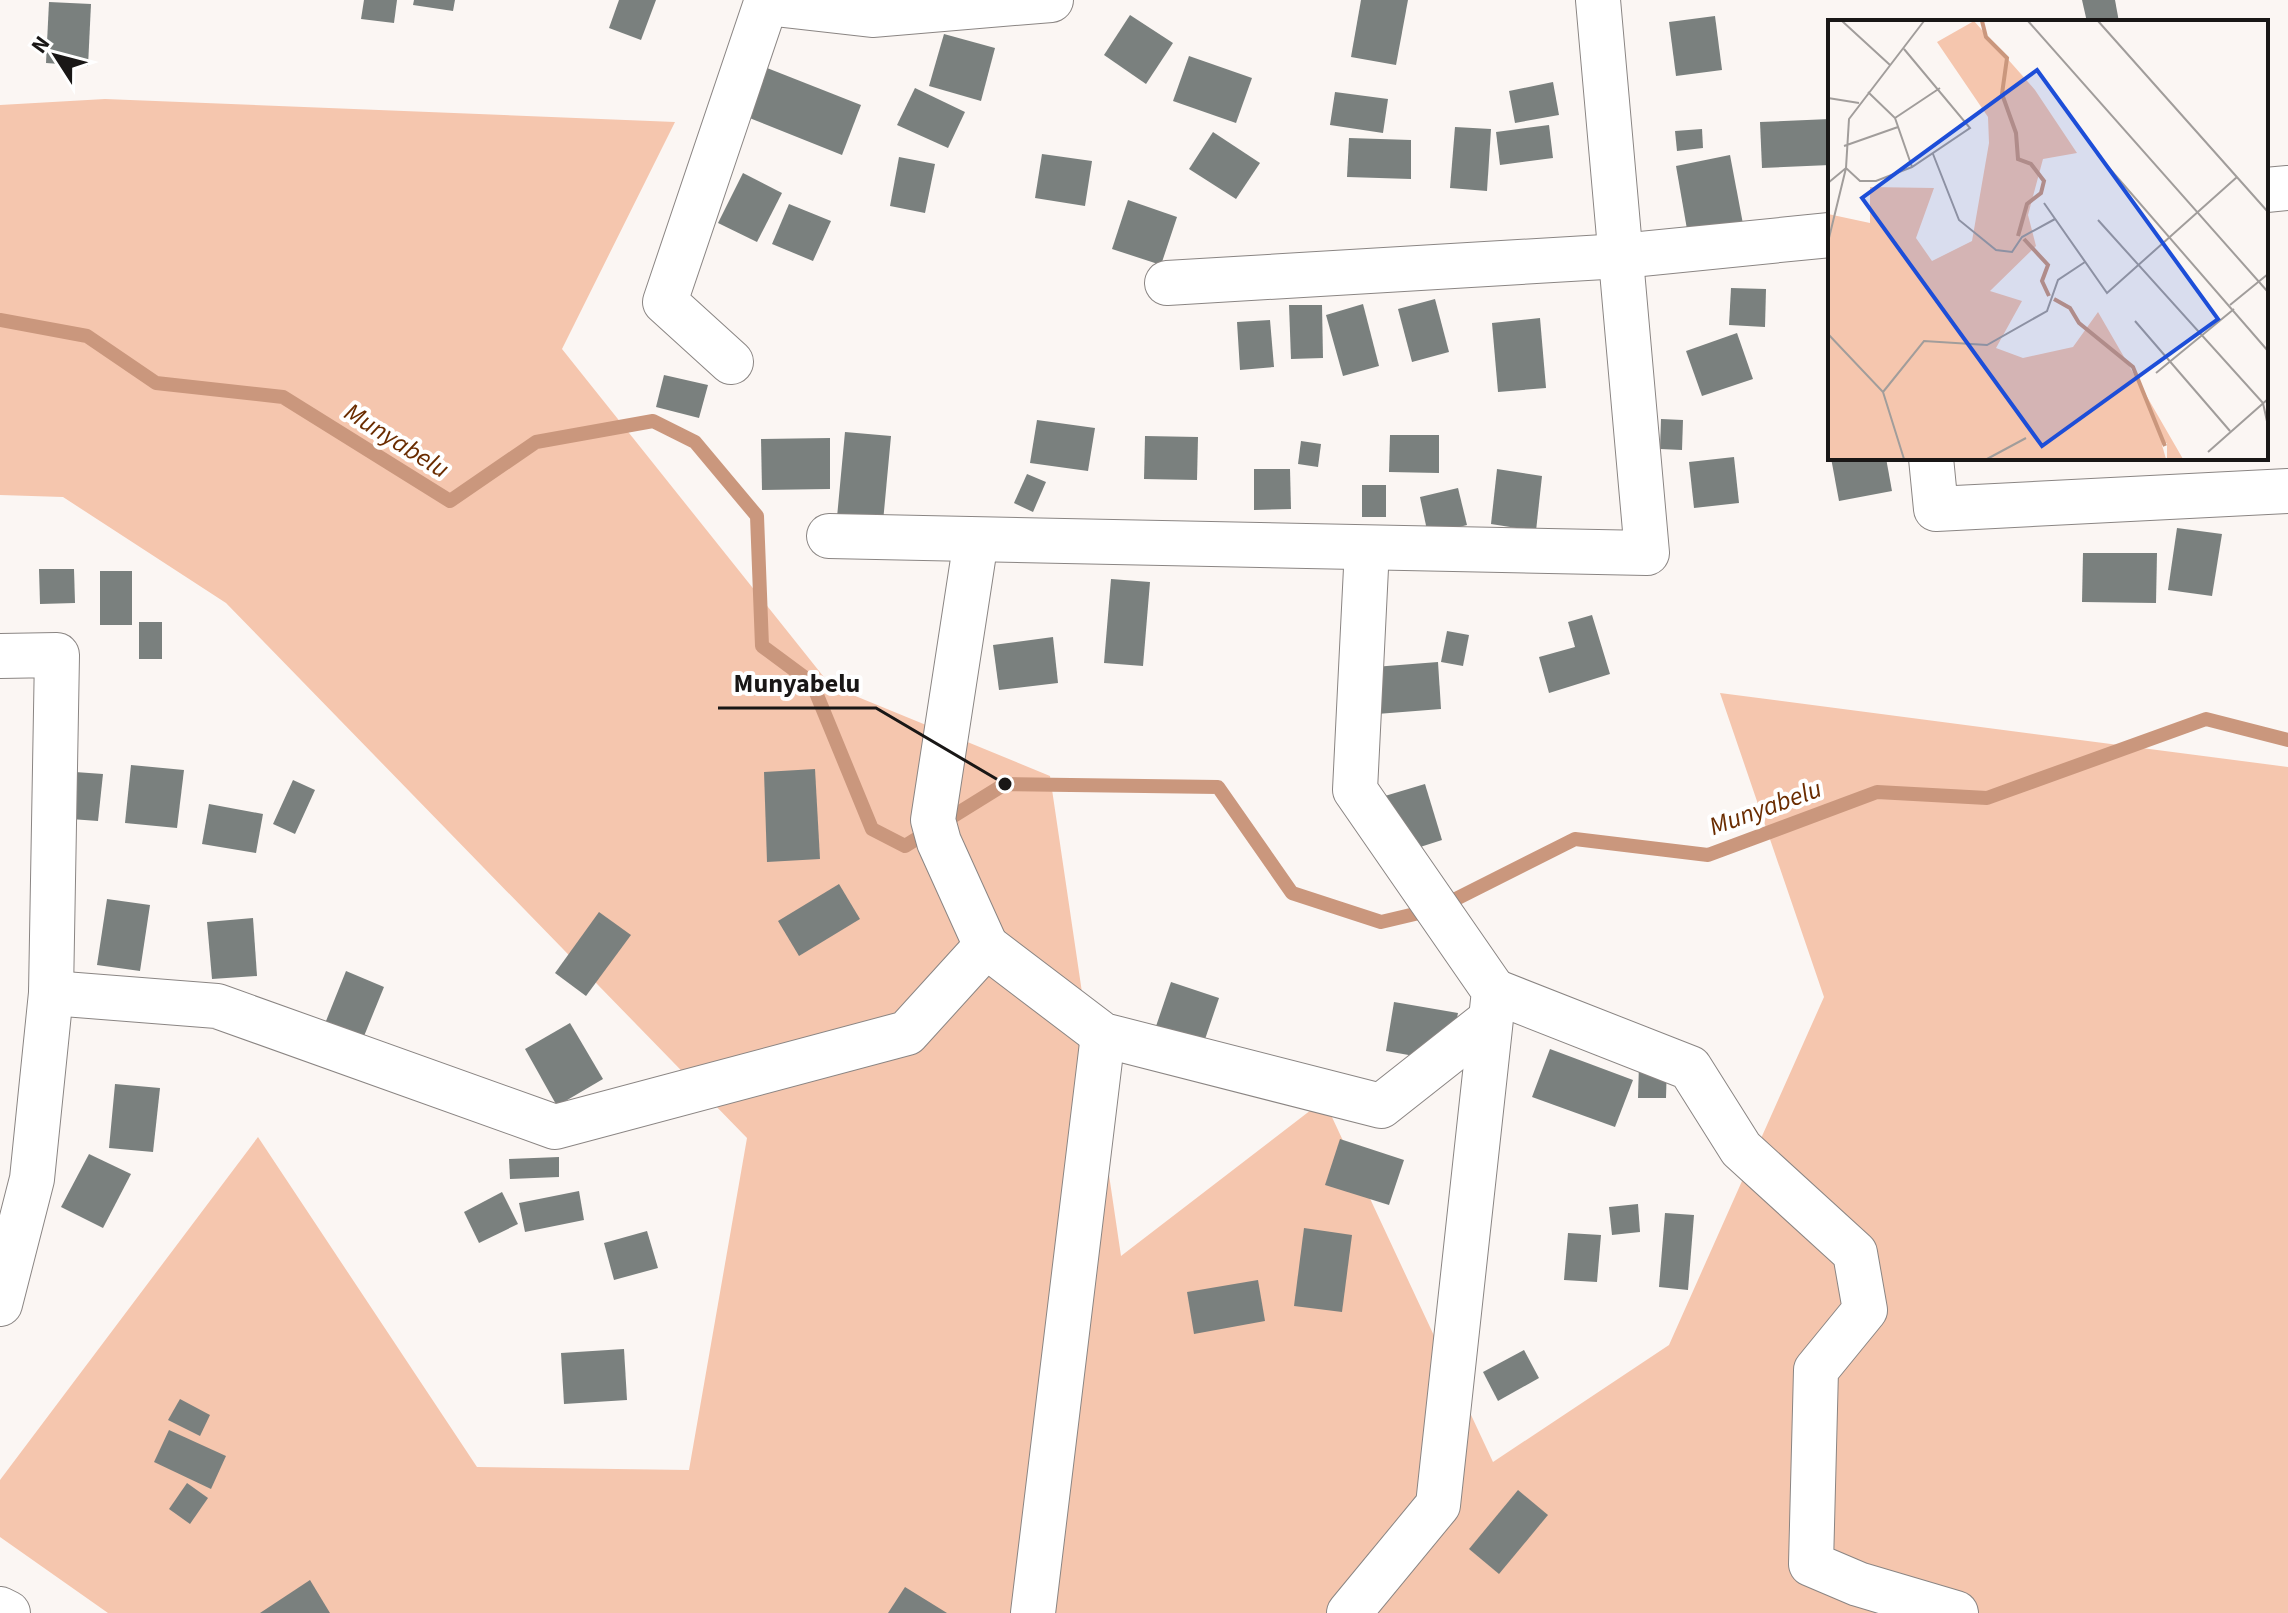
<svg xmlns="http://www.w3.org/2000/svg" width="2288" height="1613" viewBox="0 0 2288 1613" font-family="'Source Sans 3',sans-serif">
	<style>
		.green { fill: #f5c6ae }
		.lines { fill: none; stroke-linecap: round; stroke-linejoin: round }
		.stream { stroke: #ca977d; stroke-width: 14 }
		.building { fill: #7a807e }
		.minor-casing { stroke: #8a8583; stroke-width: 46 }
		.minor { stroke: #fff; stroke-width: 44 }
		.labels { text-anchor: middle; stroke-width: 8; stroke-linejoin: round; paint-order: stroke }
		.water-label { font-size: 26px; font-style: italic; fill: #6a2c00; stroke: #fff }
		.inset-river { fill: none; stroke: #ca977d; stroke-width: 4 }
		.inset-road { fill: none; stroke: #a19d9b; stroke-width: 2 }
		.view { fill: #1d4ed8; fill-opacity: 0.15; stroke: #1d4ed8; stroke-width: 4 }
		.inset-edge { fill: none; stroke: #191716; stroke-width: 4 }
		.leader { fill: none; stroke: #191716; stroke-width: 3 }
		.callout-dot { fill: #191716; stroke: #fff; stroke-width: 3 }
		.callout-label { font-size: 26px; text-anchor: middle; font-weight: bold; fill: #191716; stroke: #fff; stroke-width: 8; stroke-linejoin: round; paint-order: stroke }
	</style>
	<rect width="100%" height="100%" fill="#fbf6f3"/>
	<polygon class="green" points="105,99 675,122 562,349 831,686 1050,776 1121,1256 1324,1100 1493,1462 1669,1345 1824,997 1720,693 2288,767 2288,1613 108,1613 0,1537 0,1480 258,1137 477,1467 689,1470 747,1138 226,603 63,497 0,495 0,105"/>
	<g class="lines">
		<polyline class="stream" points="0,320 87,336 156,383 283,397 450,501 536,442 653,421 695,442 757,516 762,646 812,683 872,829 905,846 1005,784 1218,787 1292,893 1381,922 1436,909 1575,839 1708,855 1877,792 1987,798 2206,719 2288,740"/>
	</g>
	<g class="building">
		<polygon points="364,0 397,0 394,23 361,19"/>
		<polygon points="414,0 455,0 453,11 413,5"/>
		<polygon points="619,0 656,0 641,40 609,28"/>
		<polygon points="1361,0 1408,0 1396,65 1351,57"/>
		<polygon points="2082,0 2115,0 2119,22 2087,22"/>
		<polygon points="49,2 91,4 88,66 46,63"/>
		<polygon points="1130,15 1173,43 1146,84 1104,55"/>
		<polygon points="1715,16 1722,70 1676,76 1669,22"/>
		<polygon points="944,34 995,48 981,101 929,86"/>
		<polygon points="1189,56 1252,78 1236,123 1173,101"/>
		<polygon points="757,64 861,105 842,155 737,113"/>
		<polygon points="1553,82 1559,115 1515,123 1509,91"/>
		<polygon points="915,88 965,112 948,148 897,125"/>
		<polygon points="1335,92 1388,99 1383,133 1330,125"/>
		<polygon points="1830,119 1830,165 1762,168 1760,122"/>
		<polygon points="1549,125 1553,158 1500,165 1496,132"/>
		<polygon points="1455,127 1491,129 1487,191 1450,188"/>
		<polygon points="1702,129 1703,148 1677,151 1675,131"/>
		<polygon points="1213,132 1260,163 1236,199 1189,169"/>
		<polygon points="1349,138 1411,140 1411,179 1347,177"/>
		<polygon points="1042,154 1092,161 1085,206 1035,198"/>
		<polygon points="1730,155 1743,224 1688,235 1676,166"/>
		<polygon points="899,157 935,164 925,213 890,206"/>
		<polygon points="743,173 782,193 757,242 718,223"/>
		<polygon points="1128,200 1177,217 1161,265 1112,249"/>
		<polygon points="789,204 831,221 813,261 772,244"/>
		<polygon points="1731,288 1766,289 1765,327 1729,325"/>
		<polygon points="1435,299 1449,352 1412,362 1398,309"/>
		<polygon points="1363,304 1379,366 1343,376 1326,315"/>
		<polygon points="1289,305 1322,305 1323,358 1291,359"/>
		<polygon points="1540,318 1546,388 1498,392 1492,323"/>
		<polygon points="1270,320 1274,367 1240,370 1237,322"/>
		<polygon points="1737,333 1753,379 1702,396 1686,351"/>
		<polygon points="664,375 708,385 699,418 656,407"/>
		<polygon points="1661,419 1683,420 1682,450 1660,449"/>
		<polygon points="1037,420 1095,428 1088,471 1030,463"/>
		<polygon points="845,432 891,436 883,522 837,517"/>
		<polygon points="1390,435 1439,435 1439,473 1389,472"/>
		<polygon points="1145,436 1198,437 1197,480 1144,479"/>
		<polygon points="830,438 830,489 762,490 761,439"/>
		<polygon points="1301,441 1321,444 1318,467 1298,464"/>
		<polygon points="1734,457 1739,503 1694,508 1689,462"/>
		<polygon points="1831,458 1886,458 1892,491 1839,501"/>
		<polygon points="1254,469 1290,469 1291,509 1254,510"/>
		<polygon points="1497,469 1542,476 1536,531 1491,524"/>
		<polygon points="1027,474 1046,482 1033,512 1014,503"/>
		<rect x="1362" y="485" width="24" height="32"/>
		<polygon points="1458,488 1467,525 1428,535 1420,497"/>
		<polygon points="2177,528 2222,534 2212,596 2168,590"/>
		<polygon points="2083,553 2157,553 2156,603 2082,602"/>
		<polygon points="39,569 74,569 75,603 40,604"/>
		<rect x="100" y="571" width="32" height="54"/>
		<polygon points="1111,579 1150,582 1143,666 1104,663"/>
		<polygon points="1592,615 1610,674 1549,693 1539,657 1575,647 1568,622"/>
		<rect x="139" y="622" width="23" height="37"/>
		<polygon points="1447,631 1469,635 1463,666 1441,662"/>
		<polygon points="1053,637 1058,683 999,690 993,645"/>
		<polygon points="1438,662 1441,709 1377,714 1374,667"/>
		<polygon points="131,765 184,770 177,828 125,823"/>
		<polygon points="815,769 820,859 767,862 764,772"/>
		<polygon points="61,771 103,774 98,821 57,818"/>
		<polygon points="293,780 315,790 295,834 273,824"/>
		<polygon points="1425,784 1442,840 1386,858 1368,801"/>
		<polygon points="209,804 263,814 256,853 202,844"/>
		<polygon points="839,884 860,919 799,956 778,921"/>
		<polygon points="107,899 150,905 140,971 97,965"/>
		<polygon points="599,912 631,935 586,996 555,973"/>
		<polygon points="253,918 257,976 212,979 207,922"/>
		<polygon points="346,971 384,987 362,1041 324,1026"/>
		<polygon points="1171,982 1219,998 1200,1054 1152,1038"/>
		<polygon points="1394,1002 1458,1013 1448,1062 1386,1051"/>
		<polygon points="570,1023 603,1079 557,1106 525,1049"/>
		<polygon points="1550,1049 1633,1080 1615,1127 1532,1097"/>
		<polygon points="1639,1063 1667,1063 1666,1098 1638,1098"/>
		<polygon points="115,1084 160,1088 153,1152 109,1148"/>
		<polygon points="1340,1139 1404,1160 1389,1205 1325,1185"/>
		<polygon points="89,1154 131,1174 103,1228 61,1207"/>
		<polygon points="559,1157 559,1177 510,1179 509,1159"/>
		<polygon points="579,1191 584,1220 525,1232 519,1203"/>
		<polygon points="502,1192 518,1224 479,1243 464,1212"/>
		<polygon points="1638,1204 1640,1232 1612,1235 1609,1207"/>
		<polygon points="1665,1213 1694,1215 1688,1290 1659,1287"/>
		<polygon points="1304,1228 1352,1235 1342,1312 1294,1306"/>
		<polygon points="647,1231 658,1268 614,1280 604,1243"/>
		<polygon points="1568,1233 1601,1235 1597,1282 1564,1280"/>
		<polygon points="1258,1280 1265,1321 1194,1334 1187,1292"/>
		<polygon points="624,1349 627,1400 564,1404 561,1353"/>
		<polygon points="1524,1350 1539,1378 1498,1401 1483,1372"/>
		<polygon points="180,1399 210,1415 200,1436 168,1420"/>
		<polygon points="169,1430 226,1456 211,1489 154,1462"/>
		<polygon points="187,1483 208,1498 190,1524 169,1509"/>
		<polygon points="1518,1490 1548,1515 1499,1574 1469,1549"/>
		<polygon points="310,1580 330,1613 260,1613"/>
		<polygon points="905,1587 947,1613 888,1613"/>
	</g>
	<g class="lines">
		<defs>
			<g id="minor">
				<polyline points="766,3 872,15 1051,0"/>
				<polyline points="2266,190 2288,188"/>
				<polyline points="1167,283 1621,256 1830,235"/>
				<polyline points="731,362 665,302 767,0"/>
				<polyline points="1931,458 1936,509 2288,491"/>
				<polyline points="829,536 1647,553 1598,0"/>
				<polyline points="0,656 57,655 51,993 32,1179 0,1304"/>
				<polyline points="986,946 1103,1035 1381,1106 1490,1020"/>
				<polyline points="1494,991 1690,1068 1741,1149 1855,1253 1865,1310 1816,1370 1811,1564 1858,1584 1956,1613"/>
				<polyline points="51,993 217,1006 555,1127 907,1033 986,946 939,842 933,820 976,540"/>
				<polyline points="0,1609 8,1613"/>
				<polyline points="1033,1613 1103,1035"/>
				<polyline points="1349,1613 1438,1505 1494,991 1355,790 1367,548"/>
			</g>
		</defs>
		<use href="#minor" class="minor-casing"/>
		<use href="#minor" class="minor"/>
	</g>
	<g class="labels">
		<g class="water-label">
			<text transform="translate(397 440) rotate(32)" y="9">Munyabelu</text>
			<text transform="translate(1765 807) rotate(-20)" y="9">Munyabelu</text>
		</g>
	</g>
	<g transform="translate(1828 20)">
		<rect width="440" height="440" fill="#fbf6f3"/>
		<path d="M146,1L207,70L249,133L215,139L200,195L208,226L162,271L194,281L168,328L195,338L245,327L270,292L355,439L339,438V423L334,425L338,439H0V194L42,203V167L106,168L88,218L104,241L144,221L161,123L160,97L109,22Z" fill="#f5c6ae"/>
		<path class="inset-river" d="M154,1L158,17L179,38L174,74L188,113L190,139L203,144L216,161L213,173L199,184L190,216M196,219L220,245L214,261L221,276M226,279L242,288L251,303L305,347L337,426"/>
		<path class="inset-road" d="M14,1L62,45M200,1L440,272M270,1L440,192M40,72L67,98L84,147M0,78L31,83M67,98L112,68M16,126L70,107M105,134L131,200L168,230L184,232L194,217L227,199M269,134L440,331M0,163L18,148L32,161H48L84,147L142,108L76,29M216,183L279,273L409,157M270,200L435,383L440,406M0,222L18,148L21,99L96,1M402,285L440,254M307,301L402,411M0,314L55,372L76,439M328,353L406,289M55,372L96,321L159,325L219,291L230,260L257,242M380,432L440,379M159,439L198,418"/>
		<path class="view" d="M209,50L390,299L214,426L34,178Z"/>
		<rect width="440" height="440" class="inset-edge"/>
	</g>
	<path class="leader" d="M1005 784L876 708H718"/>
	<circle class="callout-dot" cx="1005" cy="784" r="8"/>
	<g class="callout-label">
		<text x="797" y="692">Munyabelu</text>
	</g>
	<g transform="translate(56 56) rotate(306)" stroke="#ffffff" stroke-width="6" paint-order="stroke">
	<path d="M0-6L14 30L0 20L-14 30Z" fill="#191716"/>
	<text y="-12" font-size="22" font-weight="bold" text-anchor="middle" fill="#191716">N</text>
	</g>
</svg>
